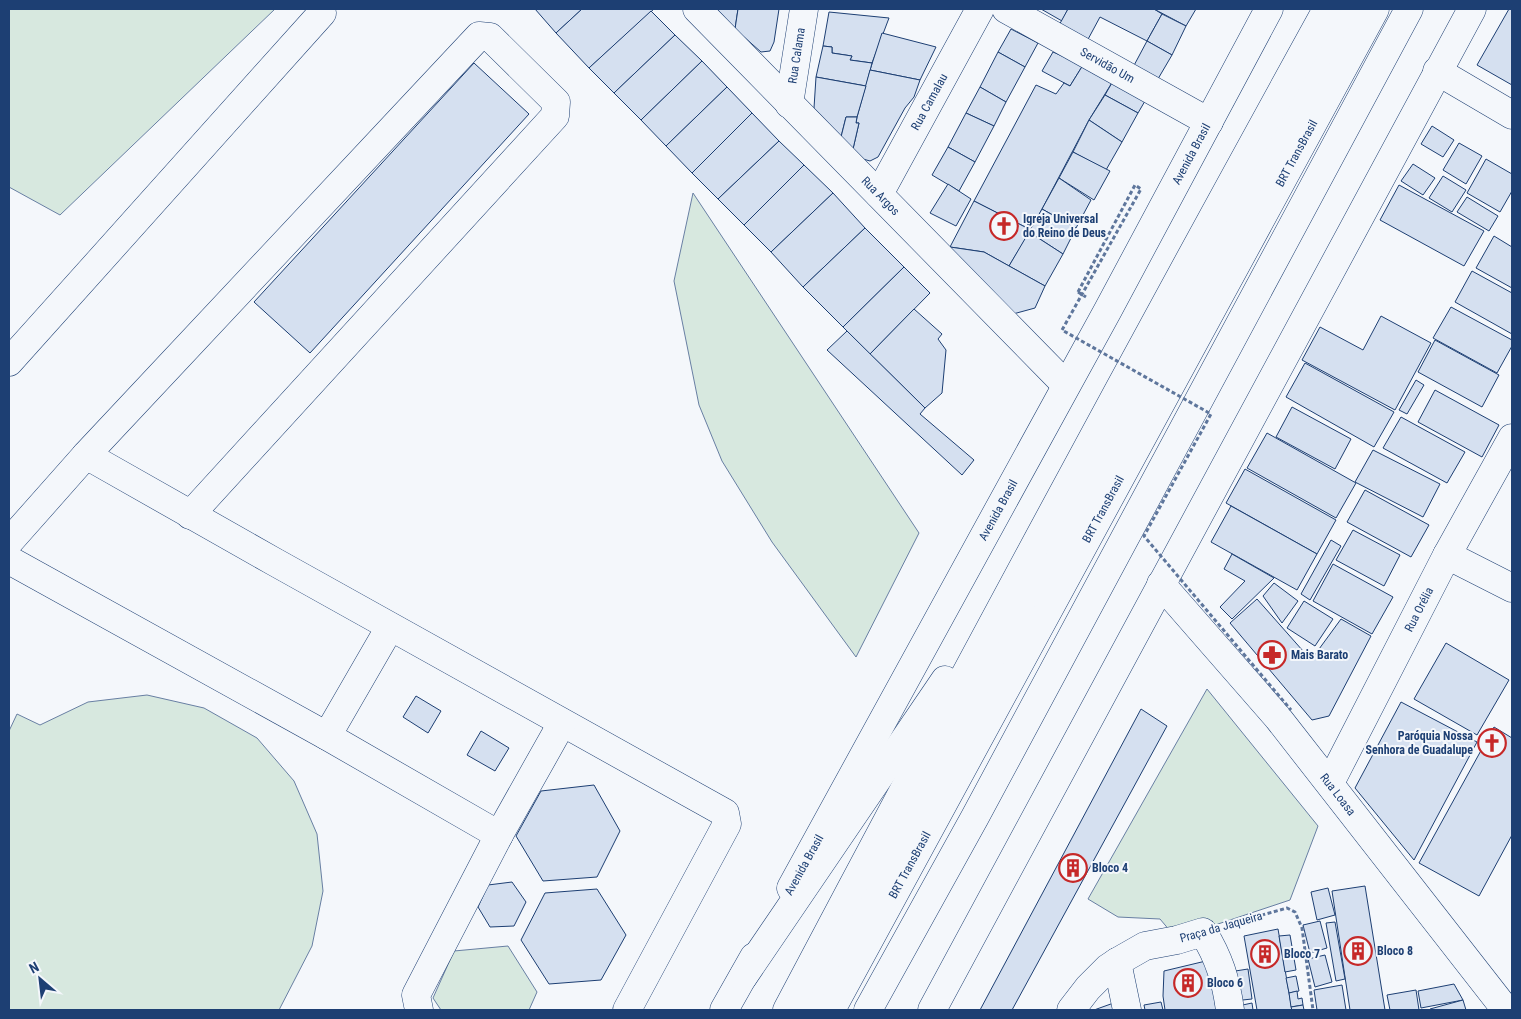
<svg xmlns="http://www.w3.org/2000/svg" width="1521" height="1019" viewBox="0 0 1521 1019" font-family="'Roboto Condensed',sans-serif">
	<style>
		.green { fill: #d7e8df; stroke: #687fa3 }
		.building { fill: #d5e0f0; stroke: #1d3f73 }
		.lines { fill: none; stroke-linecap: round; stroke-linejoin: round }
		.minor-casing { stroke: #1d3f73; stroke-width: 29 }
		.major-casing { stroke: #1d3f73; stroke-width: 29 }
		.highway-casing { stroke: #1d3f73; stroke-width: 29 }
		.path { stroke: #5e769c; stroke-width: 3; stroke-dasharray: 4 2.5; stroke-linecap: butt }
		.minor { stroke: #f4f7fb; stroke-width: 28 }
		.major { stroke: #f4f7fb; stroke-width: 28 }
		.highway { stroke: #f4f7fb; stroke-width: 28 }
		.path-bridge { stroke: #5e769c; stroke-width: 3; stroke-dasharray: 4 2.5; stroke-linecap: butt }
		.labels { text-anchor: middle; stroke-width: 4; stroke-linejoin: round; paint-order: stroke }
		.street-label { font-size: 12px; fill: #1d3f73; stroke: #f4f7fb }
		.poi-label { font-size: 12px; font-weight: bold; fill: #1d3f73; stroke: #f4f7fb; text-anchor: start }
	</style>
	<rect width="100%" height="100%" fill="#f4f7fb"/>
	<g class="green">
		<polygon points="9,9 275,9 60,215 9,187"/>
		<polygon points="693,193 919,533 856,657 772,542 722,461 699,405 674,281"/>
		<polygon points="1207,689 1318,826 1290,900 1176,938 1160,919 1118,917 1088,899"/>
		<polygon points="147,695 204,708 257,738 294,781 317,834 323,891 312,946 279,1010 9,1010 9,731 17,714 40,725 88,702"/>
		<polygon points="508,946 537,992 529,1010 441,1010 433,998 454,951"/>
	</g>
	<g class="building">
		<polygon points="535,9 582,9 556,33"/>
		<polygon points="582,9 654,9 589,68 556,33"/>
		<polygon points="717,9 738,9 735,29"/>
		<polygon points="738,9 779,9 774,42 770,51 761,52 735,29"/>
		<polygon points="1041,9 1068,9 1062,21"/>
		<polygon points="1068,9 1154,9 1162,14 1147,41 1100,17 1086,43 1058,27"/>
		<polygon points="1154,9 1196,9 1186,26"/>
		<polygon points="1509,9 1512,9 1512,85 1477,65"/>
		<polygon points="651,11 675,35 614,93 589,68"/>
		<polygon points="829,12 889,18 872,63 850,60 852,56 832,53 832,47 823,46"/>
		<polygon points="1162,14 1186,26 1172,55 1147,41"/>
		<polygon points="1011,29 1038,43 1025,67 998,52"/>
		<polygon points="882,33 936,47 920,80 870,70"/>
		<polygon points="675,35 702,61 641,120 614,93"/>
		<polygon points="1147,41 1172,55 1155,84 1131,71"/>
		<polygon points="823,46 832,47 832,53 852,56 850,60 872,63 866,86 816,77"/>
		<polygon points="998,52 1025,67 1006,102 980,87"/>
		<polygon points="1053,52 1083,65 1070,86 1042,71"/>
		<polygon points="702,61 727,87 666,146 641,120"/>
		<polygon points="474,63 529,114 310,353 254,302"/>
		<polygon points="1083,65 1113,81 1089,120 1031,230 974,201 1036,85 1056,94 1064,83 1070,86"/>
		<polygon points="870,70 920,80 914,97 905,108 878,157 870,161 863,159 853,149 859,123 856,123 857,117"/>
		<polygon points="816,77 866,86 857,117 846,117 841,137 814,108"/>
		<polygon points="1113,81 1145,101 1138,113 1105,95"/>
		<polygon points="727,87 752,113 692,173 666,146"/>
		<polygon points="980,87 1006,102 994,126 966,113"/>
		<polygon points="1105,95 1138,113 1122,142 1089,120"/>
		<polygon points="752,113 779,141 718,199 692,173"/>
		<polygon points="966,113 994,126 975,162 948,147"/>
		<polygon points="846,117 857,117 856,123 859,123 853,149 841,137"/>
		<polygon points="1089,120 1122,142 1106,170 1073,152"/>
		<polygon points="1432,126 1454,140 1443,157 1421,144"/>
		<polygon points="779,141 804,165 744,225 718,199"/>
		<polygon points="1459,143 1482,156 1466,184 1443,170"/>
		<polygon points="948,147 975,162 959,191 932,175"/>
		<polygon points="1073,152 1110,171 1094,200 1059,178"/>
		<polygon points="1486,159 1512,174 1512,191 1500,212 1467,193"/>
		<polygon points="1413,164 1435,178 1423,195 1401,181"/>
		<polygon points="804,165 833,193 771,252 744,225"/>
		<polygon points="1443,176 1466,190 1452,212 1429,198"/>
		<polygon points="1059,178 1091,200 1076,228 1042,209"/>
		<polygon points="948,184 971,199 956,226 930,213"/>
		<polygon points="1399,185 1484,231 1464,266 1380,220"/>
		<polygon points="833,193 865,228 803,287 771,252"/>
		<polygon points="1467,197 1498,216 1489,231 1457,212"/>
		<polygon points="974,201 1031,230 1009,266 984,252 950,247"/>
		<polygon points="1042,209 1076,228 1063,254 1029,232"/>
		<polygon points="865,228 904,267 843,327 803,287"/>
		<polygon points="1029,232 1063,254 1045,286 1009,266"/>
		<polygon points="1494,236 1512,247 1512,288 1476,268"/>
		<polygon points="950,247 984,252 1045,286 1035,308 1013,314"/>
		<polygon points="904,267 930,293 870,354 843,327"/>
		<polygon points="1472,271 1512,293 1512,334 1455,302"/>
		<polygon points="1451,307 1512,340 1512,346 1497,373 1433,338"/>
		<polygon points="914,309 942,334 938,339 946,350 942,393 925,408 870,354"/>
		<polygon points="1381,316 1431,343 1395,410 1302,360 1320,327 1363,350"/>
		<polygon points="847,331 925,408 920,414 974,460 962,475 827,350"/>
		<polygon points="1435,340 1499,375 1482,407 1418,372"/>
		<polygon points="1305,363 1394,412 1374,447 1286,397"/>
		<polygon points="1416,380 1424,385 1407,414 1399,410"/>
		<polygon points="1435,390 1499,425 1482,457 1418,422"/>
		<polygon points="1292,407 1351,439 1335,469 1276,437"/>
		<polygon points="1401,417 1465,452 1447,483 1383,448"/>
		<polygon points="1267,433 1356,483 1336,518 1247,468"/>
		<polygon points="1373,450 1440,484 1423,517 1355,482"/>
		<polygon points="1245,469 1336,520 1317,554 1226,503"/>
		<polygon points="1365,490 1429,525 1411,557 1347,522"/>
		<polygon points="1231,506 1317,554 1297,590 1211,542"/>
		<polygon points="1353,530 1400,555 1384,586 1336,560"/>
		<polygon points="1331,540 1341,546 1310,600 1301,594"/>
		<polygon points="1232,554 1274,578 1232,619 1220,607 1245,581 1224,569"/>
		<polygon points="1333,564 1393,597 1372,634 1313,601"/>
		<polygon points="1274,583 1298,601 1282,623 1263,596"/>
		<polygon points="1257,599 1311,660 1341,619 1371,636 1329,716 1312,720 1230,623"/>
		<polygon points="1304,601 1333,619 1315,646 1287,628"/>
		<polygon points="1446,643 1509,680 1477,735 1414,699"/>
		<polygon points="416,696 441,711 428,733 403,717"/>
		<polygon points="1401,702 1477,742 1414,860 1355,788"/>
		<polygon points="1141,709 1167,726 1012,1010 980,1010"/>
		<polygon points="1494,727 1512,738 1512,835 1479,896 1419,863"/>
		<polygon points="481,731 509,748 495,771 467,755"/>
		<polygon points="594,785 620,831 597,877 543,881 516,836 541,791"/>
		<polygon points="512,882 526,902 514,926 490,927 478,907 488,885"/>
		<polygon points="1365,886 1385,1010 1350,1010 1332,891"/>
		<polygon points="1328,888 1335,915 1317,920 1311,892"/>
		<polygon points="597,889 626,935 601,980 549,984 521,940 545,893"/>
		<polygon points="1320,921 1327,948 1310,953 1303,925"/>
		<polygon points="1335,922 1345,979 1336,981 1326,923"/>
		<polygon points="1278,929 1292,1010 1257,1010 1244,936"/>
		<polygon points="1290,935 1296,970 1285,972 1279,936"/>
		<polygon points="1325,955 1332,982 1315,987 1308,959"/>
		<polygon points="1210,960 1216,1010 1165,1010 1163,996 1164,971"/>
		<polygon points="1248,969 1252,999 1233,1001 1229,972"/>
		<polygon points="1296,976 1299,991 1289,993 1286,978"/>
		<polygon points="1454,984 1463,1000 1421,1008 1418,991"/>
		<polygon points="1342,985 1346,1010 1317,1010 1314,990"/>
		<polygon points="1416,990 1419,1010 1390,1010 1387,995"/>
		<polygon points="1297,991 1298,999 1302,998 1303,1005 1291,1007 1289,993"/>
		<polygon points="1122,1000 1124,1010 1094,1010"/>
		<polygon points="1463,1000 1466,1010 1431,1010 1430,1009"/>
		<polygon points="1161,1002 1163,1010 1145,1010 1144,1005"/>
		<polygon points="1252,1003 1253,1010 1239,1010 1238,1006"/>
		<polygon points="1303,1005 1304,1010 1292,1010 1291,1007"/>
	</g>
	<g class="lines">
		<defs>
			<g id="minor">
				<path id="s1" d="M697,9L1066,385"/>
				<path id="s2" d="M1006,9L1209,122"/>
				<polyline points="1437,71 1512,115"/>
				<path id="s3" d="M789,104L804,9"/>
				<path id="s4" d="M879,194L980,9"/>
				<polyline points="9,362 322,13"/>
				<polyline points="86,455 479,36 490,37 556,102 555,116 190,515"/>
				<polyline points="9,542 86,455 273,561 725,813 727,824 627,1010"/>
				<polyline points="1447,555 1512,588"/>
				<polyline points="9,560 327,736 499,835"/>
				<path id="s5" d="M1161,584L1278,718L1506,1010"/>
				<polyline points="327,736 390,627"/>
				<path id="s6" d="M1330,783L1447,555L1512,438"/>
				<polyline points="1117,962 1127,1010"/>
				<polyline points="419,1010 416,995 499,835 562,723"/>
				<polyline points="803,1010 1346,9"/>
				<path id="s7" d="M831,1010L1375,9"/>
				<path d="M1071,1010L1088,988L1108,968L1117,962L1145,946L1177,940L1203,932C1219,958 1226,980 1230,1010"/>
			</g>
			<g id="major">
				<path id="s8" d="M791,888L1108,310L1269,9"/>
				<polyline points="724,1010 754,957"/>
				<polyline points="932,1010 1472,9"/>
			</g>
			<g id="highway">
				<polyline points="743,977 945,680"/>
				<path d="M787,1010C964,675 1144,341 1327,9"/>
				<polyline points="868,1010 975,817 1409,9"/>
			</g>
		</defs>
		<use href="#minor" class="minor-casing"/>
		<use href="#major" class="major-casing"/>
		<use href="#highway" class="highway-casing"/>
		<g class="path">
			<polyline points="1078,292 1086,297"/>
			<polyline points="1230,924 1287,908 1295,912 1302,928 1313,1010"/>
		</g>
		<use href="#minor" class="minor"/>
		<use href="#major" class="major"/>
		<use href="#highway" class="highway"/>
		<polyline class="path-bridge" points="1078,292 1135,185 1141,189 1062,330 1211,414 1144,536 1291,710"/>
	</g>
	<defs>
		<symbol id="church-ring" viewBox="-11 -11 22 22"><circle r="9.5" fill="#f4f7fb" stroke="#c62828" stroke-width="1.5"/><path d="M-1.2-6h2.4v3.5h3.3v2.4h-3.3V6h-2.4V-.1h-3.3v-2.4h3.3Z" fill="#c62828"/></symbol>
		<symbol id="pharmacy-ring" viewBox="-11 -11 22 22"><circle r="9.5" fill="#f4f7fb" stroke="#c62828" stroke-width="1.5"/><path d="M-2-6h4v4h4v4h-4v4h-4v-4h-4v-4h4Z" fill="#c62828"/></symbol>
		<symbol id="building-ring" viewBox="-11 -11 22 22"><circle r="9.5" fill="#f4f7fb" stroke="#c62828" stroke-width="1.5"/><path d="M-4-6H4V6H1V3H-1V6H-4ZM-2.5-4.3h1.7v1.8h-1.7ZM.8-4.3h1.7v1.8H.8ZM-2.5-1h1.7V.8h-1.7ZM.8-1h1.7V.8H.8Z" fill="#c62828"/></symbol>
	</defs>
	<g fill-rule="evenodd">
		<use href="#church-ring" x="988" y="210" width="32" height="32"/>
		<use href="#pharmacy-ring" x="1256" y="639" width="32" height="32"/>
		<use href="#church-ring" x="1476" y="727" width="32" height="32"/>
		<use href="#building-ring" x="1057" y="852" width="32" height="32"/>
		<use href="#building-ring" x="1342" y="935" width="32" height="32"/>
		<use href="#building-ring" x="1249" y="938" width="32" height="32"/>
		<use href="#building-ring" x="1172" y="967" width="32" height="32"/>
	</g>
	<g class="labels">
		<g class="street-label">
			<text dy="4" stroke="none"><textPath href="#s3" startOffset="49">Rua Calama</textPath></text>
			<text dy="4" stroke="none"><textPath href="#s2" startOffset="116">Servidão Um</textPath></text>
			<text dy="4" stroke="none"><textPath href="#s4" startOffset="105">Rua Camalau</textPath></text>
			<text dy="4" stroke="none"><textPath href="#s8" startOffset="836">Avenida Brasil</textPath></text>
			<text dy="4" stroke="none"><textPath href="#s7" startOffset="975">BRT TransBrasil</textPath></text>
			<text dy="4" stroke="none"><textPath href="#s1" startOffset="262">Rua Argos</textPath></text>
			<text dy="4" stroke="none"><textPath href="#s8" startOffset="431">Avenida Brasil</textPath></text>
			<text dy="4" stroke="none"><textPath href="#s7" startOffset="570">BRT TransBrasil</textPath></text>
			<text dy="4" stroke="none"><textPath href="#s6" startOffset="195">Rua Orélia</textPath></text>
			<text dy="4" stroke="none"><textPath href="#s5" startOffset="275">Rua Loasa</textPath></text>
			<text transform="translate(804 865) rotate(-61)" y="4">Avenida Brasil</text>
			<text dy="4" stroke="none"><textPath href="#s7" startOffset="165">BRT TransBrasil</textPath></text>
			<text transform="translate(1221 927) rotate(-16)" y="4">Praça da Jaqueira</text>
		</g>
		<g class="poi-label">
			<text x="1023" y="223">Igreja Universal<tspan x="1023" dy="14">do Reino de Deus</tspan></text>
			<text x="1291" y="659">Mais Barato</text>
			<text x="1473" y="740" text-anchor="end">Paróquia Nossa<tspan x="1473" dy="14">Senhora de Guadalupe</tspan></text>
			<text x="1092" y="872">Bloco 4</text>
			<text x="1377" y="955">Bloco 8</text>
			<text x="1284" y="958">Bloco 7</text>
			<text x="1207" y="987">Bloco 6</text>
		</g>
	</g>
	<rect width="1521" height="1019" fill="none" stroke="#1d3f73" stroke-width="20"/>
	<g transform="translate(40 979) rotate(332)" stroke="#f4f7fb" stroke-width="4" paint-order="stroke">
	<path d="M0-4L9 19L0 12L-9 19Z" fill="#1d3f73"/>
	<text y="-8" font-size="14" font-weight="bold" text-anchor="middle" fill="#1d3f73">N</text>
	</g>
</svg>
